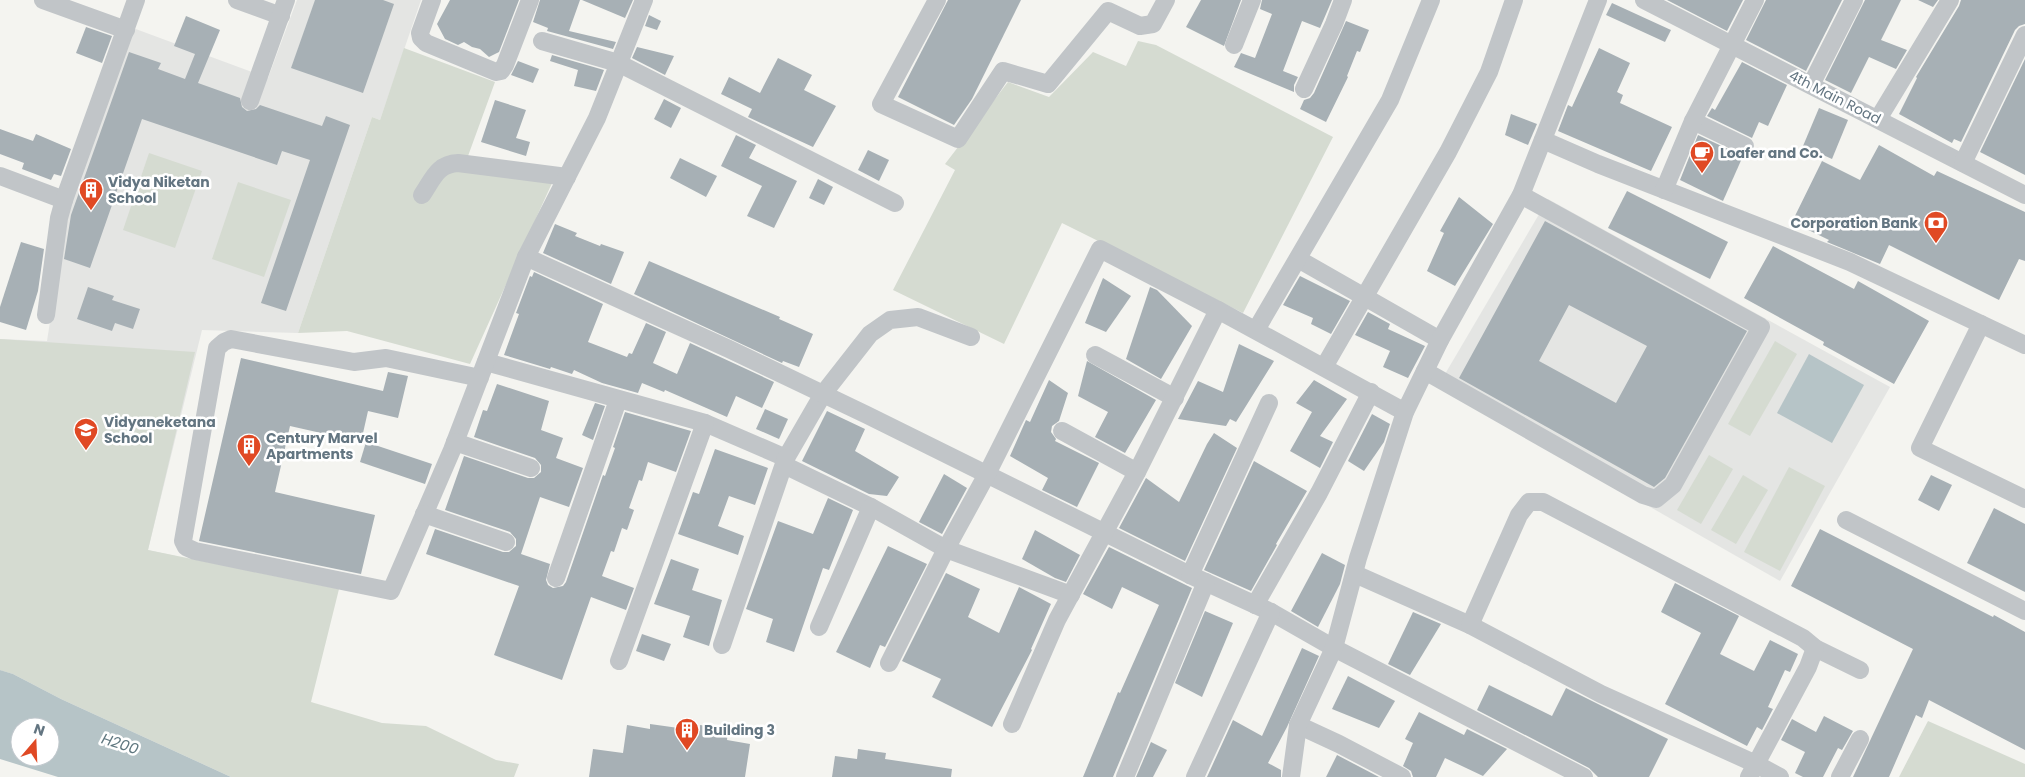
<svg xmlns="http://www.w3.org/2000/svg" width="2025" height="777" viewBox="0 0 2025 777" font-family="Poppins,sans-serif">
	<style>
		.built { fill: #e4e5e3 }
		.green { fill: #d5dbd1 }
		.water { fill: #b6c4c7; fill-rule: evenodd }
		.building { fill: #a7b0b5; fill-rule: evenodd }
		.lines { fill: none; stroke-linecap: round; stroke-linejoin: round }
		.minor { stroke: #c1c5c8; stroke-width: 18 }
		.labels { text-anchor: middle; stroke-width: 5; stroke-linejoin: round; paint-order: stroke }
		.street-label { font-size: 14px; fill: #637581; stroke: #fff }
		.poi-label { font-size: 14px; font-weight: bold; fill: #637581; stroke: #fff; text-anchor: start }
		.water-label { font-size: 15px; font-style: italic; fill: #5f777f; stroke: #fff }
	</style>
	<rect width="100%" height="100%" fill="#f4f4f0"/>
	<g class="built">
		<polygon points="297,0 421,0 380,120 372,117 298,333 202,330 148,550 176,556 14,674 0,670 0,339 47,341 68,207 133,28 268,78"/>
		<polygon points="1548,199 1890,387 1780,581 1438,386"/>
	</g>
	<g class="green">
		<polygon points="1138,41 1156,45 1333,137 1243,313 1062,223 1004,344 893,290 955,170 945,164 1008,82 1049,97 1093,52 1126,66"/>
		<polygon points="404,48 495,82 468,156 552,183 470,364 347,331 298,333 372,117 380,120"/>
		<polygon points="149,153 202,171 175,248 123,230"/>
		<polygon points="238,182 291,200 264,277 212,259"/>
		<polygon points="0,339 195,352 148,550 339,589 311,702 382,723 426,726 496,760 519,764 514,777 231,777 61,699 13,674 0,670"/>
		<polygon points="1775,341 1797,354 1750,436 1728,424"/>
		<polygon points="1709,455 1733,469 1701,524 1677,510"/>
		<polygon points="1789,467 1825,486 1780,571 1744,552"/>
		<polygon points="1743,475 1768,490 1736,544 1711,530"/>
		<polygon points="1928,721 2025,764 2025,777 1899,777"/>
	</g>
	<g class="water">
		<polygon points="1809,354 1864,385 1832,443 1777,413"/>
		<path d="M0,670L13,674L61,699L231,777H58L0,759ZM20,727H50V757H20Z"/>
	</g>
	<g class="building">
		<polygon points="315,0 383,0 394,4 363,93 291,68"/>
		<polygon points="450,0 519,0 499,52 489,57 480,49 472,47 464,42 458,45 445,39 437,24"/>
		<polygon points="540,0 580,0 569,31 616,42 613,49 547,31 548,28 533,22"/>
		<polygon points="582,0 633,0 625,18"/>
		<polygon points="948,0 1021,0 972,99 954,125 898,97"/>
		<polygon points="1201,0 1241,0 1224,46 1186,27"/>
		<polygon points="1262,0 1332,0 1320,28 1302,21 1283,71 1298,77 1294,85 1294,92 1234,67 1241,53 1255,58 1272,14 1260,9"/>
		<polygon points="1667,0 1743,0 1727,31"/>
		<polygon points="1766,0 1842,0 1806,71 1746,40"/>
		<polygon points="1865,0 1901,0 1881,40 1907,50 1896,69 1869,57 1851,93 1825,80"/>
		<polygon points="1918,0 1938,0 1933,7"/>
		<polygon points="1961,0 2025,0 2025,24 2019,26 2015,30 1961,142 1954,139 1952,143 1899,114 1917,78 1916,77 1959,6"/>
		<polygon points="1612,3 1671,30 1665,42 1606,15"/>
		<polygon points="649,15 661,21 657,30 645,26"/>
		<polygon points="186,16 220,30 198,83 240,98 242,107 247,111 256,109 260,105 322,126 326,116 350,125 286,311 261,303 310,160 282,151 277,165 142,119 90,268 64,259 71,215 129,52 161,63 158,69 185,79 195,54 174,46"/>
		<polygon points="1346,21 1369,30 1360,52 1357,51 1347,76 1348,77 1326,122 1300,109 1304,100 1310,98 1314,93"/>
		<polygon points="86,27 112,36 102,63 76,53"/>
		<polygon points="637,47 674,56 665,75 632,58"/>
		<polygon points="1599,48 1630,63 1617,92 1623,95 1620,103 1672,127 1651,171 1558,131 1568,105 1572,107"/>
		<polygon points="552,55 604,70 596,91 574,86 578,70 550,61"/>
		<polygon points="778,58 812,75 804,90 836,106 813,147 748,117 752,109 721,94 729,77 760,93"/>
		<polygon points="2025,59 2025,175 1980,152"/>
		<polygon points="518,61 539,69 533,83 511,75"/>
		<polygon points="1742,62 1787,85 1768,126 1759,122 1752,138 1707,116 1712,108 1715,110"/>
		<polygon points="664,99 681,108 671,128 654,119"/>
		<polygon points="495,100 526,110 516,138 530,142 526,156 481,142"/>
		<polygon points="1819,108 1848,120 1832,159 1803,146"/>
		<polygon points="1511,114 1537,124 1528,145 1505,135"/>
		<polygon points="0,129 33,141 36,134 71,149 61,176 54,174 51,180 22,169 24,163 0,154"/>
		<polygon points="736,135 756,145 749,158 797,181 774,228 747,216 762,186 721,166"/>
		<polygon points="1698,135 1743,156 1723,201 1680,180"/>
		<polygon points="1879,145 1934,176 1937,171 2025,212 2025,261 2019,259 1999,300 1889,245 1880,264 1827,242 1829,240 1792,222 1822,161 1860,180"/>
		<polygon points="868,150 889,160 879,181 858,170"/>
		<polygon points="680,158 717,176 706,197 670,178"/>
		<polygon points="818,179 833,187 824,205 809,198"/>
		<polygon points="1627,191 1728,242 1710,279 1608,228"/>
		<polygon points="1459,197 1493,224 1455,286 1427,271 1444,233 1440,231"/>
		<path d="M1545,221L1747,331L1665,478L1654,487L1459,378ZM1569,305L1647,346L1616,403L1539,361Z"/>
		<polygon points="555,224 577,233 575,236 600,246 601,244 624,252 611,284 543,253"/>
		<polygon points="21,242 44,249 38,291 26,330 0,322 0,307"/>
		<polygon points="1773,246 1854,289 1858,281 1929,321 1894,384 1823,345 1824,342 1744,298"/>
		<polygon points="649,261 780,317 779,319 813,334 799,367 783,361 782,363 634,294"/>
		<polygon points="534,272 603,304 588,342 627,357 629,353 632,354 646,323 666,332 653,363 677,374 690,343 774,382 762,408 736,396 727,417 665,390 664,392 642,383 638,393 602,383 574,370 572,374 551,367 550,369 504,355 519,314 516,313 530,276 532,277"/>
		<polygon points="1300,276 1350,301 1331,334 1311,324 1313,318 1283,305"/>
		<polygon points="1103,278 1131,296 1106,332 1085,323"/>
		<polygon points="88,287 114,296 112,300 140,309 133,329 115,323 112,331 77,319"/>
		<polygon points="1150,287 1157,290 1192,326 1161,379 1126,359"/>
		<polygon points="1368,312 1390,324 1388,329 1425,346 1408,378 1383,367 1390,351 1355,335"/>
		<polygon points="1239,344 1274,361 1236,422 1230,419 1226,426 1178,419 1198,381 1223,392"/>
		<polygon points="241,358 383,391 388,372 408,376 398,418 368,411 361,442 290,426 275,492 375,515 361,574 199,541"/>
		<polygon points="1087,361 1156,400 1125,453 1095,437 1108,412 1078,396"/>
		<polygon points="1049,380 1068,393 1059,421 1052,426 1051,432 1056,439 1055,441 1099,463 1077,507 1042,490 1048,478 1010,456 1026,420 1030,422"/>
		<polygon points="1314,380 1347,399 1320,436 1333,442 1320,468 1290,451 1312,412 1296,403"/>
		<polygon points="497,384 549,401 541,430 563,438 556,458 583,468 569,507 540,497 521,554 550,564 546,580 548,585 553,588 563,586 566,582 603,475 605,476 615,448 613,447 625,412 691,431 676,472 648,462 642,481 639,480 629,508 634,510 627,530 622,528 614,552 611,551 602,576 634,588 626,610 591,597 562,680 494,655 519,586 426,554 435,529 503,552 509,552 516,546 516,539 510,532 445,510 464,456 528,478 534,478 541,472 541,465 535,458 474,437 483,410 487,411"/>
		<polygon points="595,403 605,406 593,440 582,435"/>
		<polygon points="765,409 788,419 779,439 756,429"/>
		<polygon points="827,411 865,429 855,451 899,477 887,496 869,494 802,461"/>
		<polygon points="1372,414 1390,424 1384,442 1364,471 1348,461"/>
		<polygon points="1214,433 1237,448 1185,561 1119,528 1146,478 1179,502 1207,444"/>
		<polygon points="366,442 432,464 425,484 360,462"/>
		<polygon points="715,449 768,468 755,505 729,496 718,526 744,536 738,555 678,534 693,492 699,494"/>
		<polygon points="1254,461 1307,491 1276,544 1277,545 1251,591 1204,570"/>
		<polygon points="944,474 967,488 942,534 919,522"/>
		<polygon points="1931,475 1952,485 1939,511 1918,500"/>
		<polygon points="828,498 853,510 829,570 823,568 794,652 766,642 773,619 746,609 778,521 813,534"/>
		<polygon points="1994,508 2025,524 2025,592 1967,563"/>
		<polygon points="1820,529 1993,617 1994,615 2025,632 2025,750 1929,700 1922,718 1916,715 1889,777 1853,777 1913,649 1791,586"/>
		<polygon points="1035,530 1080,555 1066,582 1055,578 1022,559"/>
		<polygon points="888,546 927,564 885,647 880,645 870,668 836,652"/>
		<polygon points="1109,547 1192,588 1113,777 1083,777 1110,712 1118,692 1120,693 1159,605 1122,587 1112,609 1083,594"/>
		<polygon points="1322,553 1345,565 1340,584 1318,627 1291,611"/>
		<polygon points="671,559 699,569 692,590 722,600 709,646 683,637 690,616 654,604"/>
		<polygon points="946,573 980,589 968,617 999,633 1019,587 1051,604 1031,649 1032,650 992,727 932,697 941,679 902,661"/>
		<polygon points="1675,583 1739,616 1720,654 1754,671 1770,640 1798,654 1790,672 1785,670 1768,707 1773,709 1762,730 1757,727 1747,746 1665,704 1701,633 1661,612"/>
		<polygon points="1205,611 1233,623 1202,697 1175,683"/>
		<polygon points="1413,612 1441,624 1410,675 1388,664"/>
		<polygon points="642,634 671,644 664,661 636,651"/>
		<polygon points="1302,648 1319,656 1287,727 1268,763 1281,770 1281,777 1207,777 1233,720 1262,736"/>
		<polygon points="1348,676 1395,701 1379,728 1332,709"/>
		<polygon points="1489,685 1552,716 1566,688 1668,739 1649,777 1598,777 1589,768 1477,710"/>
		<polygon points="1419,712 1464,735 1467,729 1507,749 1483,776 1445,758 1436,777 1413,777 1411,771 1403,766 1413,743 1405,739"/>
		<polygon points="1824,716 1853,731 1842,750 1838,748 1823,777 1803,777 1795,773 1805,752 1781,740 1792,719 1816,732"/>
		<polygon points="650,724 700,731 700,725 728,729 727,740 750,744 745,777 589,777 593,749 623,753 627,725 650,729"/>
		<polygon points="1151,742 1167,750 1153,777 1136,777"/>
		<polygon points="858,749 886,753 885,759 952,769 951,777 832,777 835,756 857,759"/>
		<polygon points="1337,755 1379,777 1326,777"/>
	</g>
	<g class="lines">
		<g class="minor">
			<polyline points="43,0 126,30"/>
			<polyline points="237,0 281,16"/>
			<polyline points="432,0 420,33 421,38 426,43 496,72 501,71 505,65 530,0"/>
			<polyline points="937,0 881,104 958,139 1003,71 1048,84 1108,11 1140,26 1153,24 1166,0"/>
			<polyline points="1644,0 2025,195"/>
			<polyline points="542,41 618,63 895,203"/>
			<polyline points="1234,45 1252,0"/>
			<polyline points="1811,85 1854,0"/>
			<polyline points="1304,89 1334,24 1343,0"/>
			<polyline points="250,101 286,0"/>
			<polyline points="1878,119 1950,0"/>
			<polyline points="1693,121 1745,146"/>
			<polyline points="1543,140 1598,164 1850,262 2025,345"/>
			<polyline points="1963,163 2025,35"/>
			<polyline points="0,176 64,200"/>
			<polyline points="1664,190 1693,121 1755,0"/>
			<path d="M422,195C433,179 437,164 458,163L567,177"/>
			<polyline points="526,257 597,118 644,0"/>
			<polyline points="1298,259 1440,340"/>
			<polyline points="46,315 59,218 64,200 136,0"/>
			<polyline points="1981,324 1920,448 2025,499"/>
			<polyline points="1256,330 1390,100 1431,0"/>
			<polyline points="1095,355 1175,398"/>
			<polyline points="486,362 705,423 786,458 823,394 870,334 890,320 918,317 971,337"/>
			<polyline points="1324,367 1448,152 1489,72 1514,0"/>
			<polyline points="1425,371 1643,495 1656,499 1673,485 1761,327 1521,195"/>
			<polyline points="480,378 386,358 354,362 231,339 224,342 217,348 183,541 186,547 195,551 391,591 452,450 526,257 729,349 867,415 1190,575 1271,612 1334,648 1584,777"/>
			<polyline points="1062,431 1137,472"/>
			<polyline points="455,442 531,468"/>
			<polyline points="784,465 871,507"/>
			<polyline points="424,514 506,542"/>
			<polyline points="1846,520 2025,611"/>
			<polyline points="1355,574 1470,625 1601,694 1756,764 1780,777"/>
			<polyline points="1190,575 1269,403"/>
			<polyline points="556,578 618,400"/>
			<polyline points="1255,605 1319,493 1371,392"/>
			<polyline points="1470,625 1519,515 1529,502 1543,502 1803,638 1815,648 1860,670"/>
			<polyline points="819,627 871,507 946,549 1071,595"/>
			<polyline points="722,645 786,458"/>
			<polyline points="619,661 705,423"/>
			<polyline points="889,663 946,549 987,474 1100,249 1218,310 1405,412"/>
			<polyline points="1012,724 1057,620 1137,472 1218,310"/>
			<polyline points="1298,725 1339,744 1402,777"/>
			<polyline points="1125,777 1206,582"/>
			<polyline points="1195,777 1271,612"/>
			<polyline points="1291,777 1298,725 1334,648 1358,558 1405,412 1440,340 1521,195 1598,0"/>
			<polyline points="1749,777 1808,667 1815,648"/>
			<polyline points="1840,777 1860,739"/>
		</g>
	</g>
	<defs>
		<symbol id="cafe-pin" viewBox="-11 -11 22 30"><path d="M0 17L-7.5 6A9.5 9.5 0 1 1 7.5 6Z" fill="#e04924" stroke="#fff"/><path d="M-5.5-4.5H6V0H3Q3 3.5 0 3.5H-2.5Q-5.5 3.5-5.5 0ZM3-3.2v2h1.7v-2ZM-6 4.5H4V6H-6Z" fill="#fff"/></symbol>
		<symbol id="building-pin" viewBox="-11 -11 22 30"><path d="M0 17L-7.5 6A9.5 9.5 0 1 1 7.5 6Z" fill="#e04924" stroke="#fff"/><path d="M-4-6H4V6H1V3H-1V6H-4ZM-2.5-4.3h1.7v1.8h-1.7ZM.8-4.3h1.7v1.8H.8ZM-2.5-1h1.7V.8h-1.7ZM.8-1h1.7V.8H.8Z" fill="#fff"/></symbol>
		<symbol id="bank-pin" viewBox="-11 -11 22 30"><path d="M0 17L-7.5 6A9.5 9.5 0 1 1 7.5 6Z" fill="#e04924" stroke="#fff"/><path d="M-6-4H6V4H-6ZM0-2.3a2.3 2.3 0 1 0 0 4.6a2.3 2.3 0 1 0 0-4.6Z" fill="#fff"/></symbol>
		<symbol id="school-pin" viewBox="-11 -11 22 30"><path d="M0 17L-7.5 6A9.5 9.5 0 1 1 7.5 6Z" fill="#e04924" stroke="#fff"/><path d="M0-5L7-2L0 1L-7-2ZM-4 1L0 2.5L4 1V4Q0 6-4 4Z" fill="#fff"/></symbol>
	</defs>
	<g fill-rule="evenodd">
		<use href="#cafe-pin" x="1688" y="139" width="28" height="38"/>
		<use href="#building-pin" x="77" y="176" width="28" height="38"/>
		<use href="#bank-pin" x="1922" y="209" width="28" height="38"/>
		<use href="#school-pin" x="72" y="416" width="28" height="38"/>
		<use href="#building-pin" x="235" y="432" width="28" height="38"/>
		<use href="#building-pin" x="673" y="716" width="28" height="38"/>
	</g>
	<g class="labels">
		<g class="street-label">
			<text transform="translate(1835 97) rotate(27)" y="5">4th Main Road</text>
		</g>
		<g class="poi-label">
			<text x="1720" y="158">Loafer and Co.</text>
			<text x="108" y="187">Vidya Niketan<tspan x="108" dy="16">School</tspan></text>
			<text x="1918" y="228" text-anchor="end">Corporation Bank</text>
			<text x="104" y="427">Vidyaneketana<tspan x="104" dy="16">School</tspan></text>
			<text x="266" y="443">Century Marvel<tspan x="266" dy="16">Apartments</tspan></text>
			<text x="704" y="735">Building 3</text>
		</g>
		<g class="water-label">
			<text transform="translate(120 744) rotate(18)" y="5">H200</text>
		</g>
	</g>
	<g transform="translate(35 742) rotate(19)"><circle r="24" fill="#ffffff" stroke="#c1c8cd"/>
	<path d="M0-4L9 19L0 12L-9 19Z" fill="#e04924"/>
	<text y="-8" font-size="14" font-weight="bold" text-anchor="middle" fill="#637581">N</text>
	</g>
</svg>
